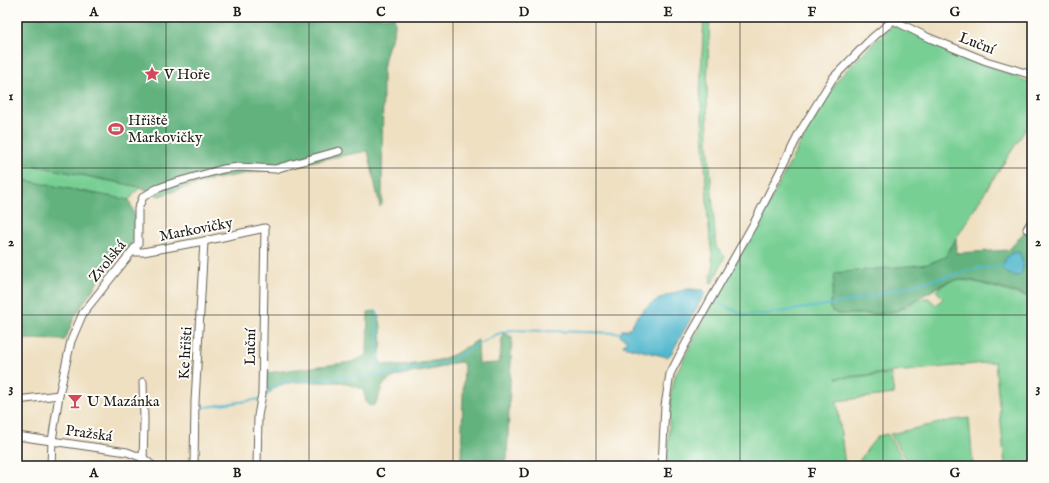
<svg xmlns="http://www.w3.org/2000/svg" width="1049" height="483" viewBox="0 0 1049 483" font-family="'IM FELL English',serif">
	<style>
		.green { fill: #78cf94; stroke: #4a7658 }
		.forest { fill: #62b27e; stroke: #3f674d }
		.water { fill: #4eb6cd; stroke: #356974 }
		.lines { fill: none; stroke-linecap: round; stroke-linejoin: round }
		.stream { stroke: #4eb6cd; stroke-width: 2 }
		.minor-casing { stroke: #666156; stroke-width: 9 }
		.minor { stroke: #fff; stroke-width: 7 }
		.grid { fill: none; stroke: #1c1c1c; stroke-width: 1; stroke-opacity: 0.55 }
		.labels { text-anchor: middle; stroke-width: 4; stroke-linejoin: round; paint-order: stroke }
		.street-label { font-size: 15px; fill: #1c1c1c; stroke: #fdfcf7 }
		.poi-label { font-size: 15px; fill: #1c1c1c; stroke: #fdfcf7; text-anchor: start }
		.neatline { fill: none; stroke: #1c1c1c; stroke-width: 1.5 }
		.grid-label { font-size: 13px; text-anchor: middle; font-weight: bold; fill: #1c1c1c }
	</style>
	<rect width="100%" height="100%" fill="#fdfcf7"/>
	<filter id="ink" filterUnits="userSpaceOnUse"><feTurbulence type="fractalNoise" baseFrequency=".025" numOctaves="2"/><feDisplacementMap in="SourceGraphic" scale="8" xChannelSelector="R" yChannelSelector="G"/><feConvolveMatrix kernelMatrix="1 2 1 2 8 2 1 2 1" color-interpolation-filters="sRGB"/></filter>
	<filter id="wash" filterUnits="userSpaceOnUse"><feTurbulence type="fractalNoise" baseFrequency=".012" numOctaves="4" result="noise"/><feDisplacementMap in="SourceGraphic" scale="16" xChannelSelector="R" yChannelSelector="G"/><feGaussianBlur stdDeviation="0.9" result="paint"/><feColorMatrix in="noise" values="0 0 0 0 0 0 0 0 0 0 0 0 0 0 0 0 0 1.4 0 .05"/><feComposite in="paint" operator="in"/></filter>
	<g filter="url(#wash)">
		<rect width="100%" height="100%" fill="#efe0c2"/>
		<g class="green">
			<polygon points="704,17 710,17 707,85 708,141 716,247 725,256 713,282 710,283 713,268 708,219 704,145 700,91"/>
			<path d="M895,23L957,54L1032,83V115L1024,132L983,195L945,257L830,307L832,311L881,314L907,307L914,301L925,298H929L936,305L943,298L936,291C940,287 945,283 951,281C972,276 1009,295 1032,297V466H1005L995,362L836,378L891,374L894,394L837,401L845,466H667L671,393L675,376L707,314L765,211L809,126L839,78L869,47Z"/>
			<polygon points="17,162 140,187 129,200 17,179"/>
			<polygon points="969,418 973,466 911,466 890,434 953,420"/>
			<polygon points="887,434 908,466 860,466 860,460 869,447 878,436"/>
		</g>
		<g class="forest">
			<path d="M17,17H394C398,28 390,40 387,51C385,57 384,64 383,70L382,204L380,207L368,151L211,180L159,196L140,187L17,162Z"/>
			<polygon points="17,179 129,200 135,216 135,237 128,248 113,259 75,316 65,340 17,339"/>
			<polygon points="1025,231 1032,232 1032,297 970,280 957,280 947,282 896,311 881,314 838,314 832,311 830,308 835,273 928,264 945,257 956,239 956,253 1009,250"/>
			<path d="M376,311C382,317 382,340 381,348C380,355 378,358 381,364L403,366L439,360L453,355L478,340L479,364L499,363L503,332L512,337L507,460L462,462L461,459L464,366L462,362C452,362 444,367 434,369C421,373 397,372 386,382C378,389 382,398 373,406L368,405L366,402L363,389L341,382H296L280,385L273,389L268,395L266,373L352,362L367,355L368,312Z"/>
		</g>
		<g class="water">
			<path d="M1015,252L1020,253L1023,265L1022,273L1018,276C1012,275 1005,274 1002,267C1005,258 1007,255 1015,252Z"/>
			<path d="M688,289L704,290L705,293L671,354L667,357L623,346L627,340L620,336L622,330H628C632,326 634,321 637,317C649,301 669,293 688,289Z"/>
		</g>
		<g class="lines">
			<g class="stream">
				<polyline points="1020,264 1032,263"/>
				<polyline points="712,301 746,315 766,314 852,301 979,268 1004,266"/>
				<polyline points="377,312 379,375"/>
				<polyline points="264,397 274,386 284,382 379,375 444,364 495,335 510,330 622,333"/>
				<polyline points="200,408 260,399"/>
			</g>
		</g>
	</g>
	<g filter="url(#ink)">
		<g class="lines">
			<defs>
				<g id="minor">
					<polyline points="893,20 927,37 986,61 1032,75"/>
					<polyline points="1027,229 1032,221"/>
					<polyline points="132,252 143,252 204,241 265,228 262,394 258,416 257,466"/>
					<polyline points="143,382 144,420 143,466"/>
					<polyline points="17,400 59,395"/>
					<polyline points="17,436 127,452 143,458 153,466"/>
					<polyline points="51,466 52,441 59,395 71,341 83,313 138,244 138,209 143,197 156,189 173,183 223,169 239,167 275,169 339,151"/>
					<polyline points="194,466 195,402 204,241"/>
					<polyline points="662,466 665,406 670,374 685,345 754,223 801,130 833,78 871,39 897,17"/>
				</g>
			</defs>
			<use href="#minor" class="minor-casing"/>
			<use href="#minor" class="minor"/>
		</g>
	</g>
	<path class="grid" d="M166,17V466M309,17V466M453,17V466M596,17V466M740,17V466M883,17V466M17,168H1032M17,315H1032"/>
	<defs>
		<symbol id="sight-bare" viewBox="-9 -9 18 18"><path d="M0-6L1.8-2.2L6-1.7L2.9 1.2L3.7 5.4L0 3.3L-3.7 5.4L-2.9 1.2L-6-1.7L-1.8-2.2Z" fill="#d1495b" stroke="#fdfcf7" stroke-width="2.5" paint-order="stroke"/></symbol>
		<symbol id="stadium-bare" viewBox="-9 -9 18 18"><path d="M0-5a6.5 5 0 1 0 0 10a6.5 5 0 1 0 0-10ZM-3.5-1.8h7v3.6h-7Z" fill="#d1495b" stroke="#fdfcf7" stroke-width="2.5" paint-order="stroke"/></symbol>
		<symbol id="bar-bare" viewBox="-9 -9 18 18"><path d="M-6-5H6L.8 .8V4.5H3.5V6h-7V4.5H-.8V.8Z" fill="#d1495b" stroke="#fdfcf7" stroke-width="2.5" paint-order="stroke"/></symbol>
	</defs>
	<g fill-rule="evenodd">
		<use href="#sight-bare" x="141" y="63" width="22" height="22"/>
		<use href="#stadium-bare" x="105" y="118" width="22" height="22"/>
		<use href="#bar-bare" x="64" y="390" width="22" height="22"/>
	</g>
	<g class="labels">
		<g class="street-label">
			<text transform="translate(977 43) rotate(21)" y="5">Luční</text>
			<text transform="translate(196 229) rotate(-11)" y="5">Markovičky</text>
			<text transform="translate(107 261) rotate(-51)" y="5">Zvolská</text>
			<text transform="translate(250 347) rotate(-89)" y="5">Luční</text>
			<text transform="translate(185 353) rotate(-87)" y="5">Ke hřišti</text>
			<text transform="translate(89 433) rotate(8)" y="5">Pražská</text>
		</g>
		<g class="poi-label">
			<text x="164" y="79">V Hoře</text>
			<text x="128" y="125">Hřiště<tspan x="128" dy="17">Markovičky</tspan></text>
			<text x="87" y="406">U Mazánka</text>
		</g>
	</g>
	<rect width="1049" height="483" fill="none" stroke="#fdfcf7" stroke-width="44"/>
	<rect x="22" y="22" width="1005" height="439" class="neatline"/>
	<g class="grid-label">
		<text x="94" y="16">A</text>
		<text x="237" y="16">B</text>
		<text x="381" y="16">C</text>
		<text x="524" y="16">D</text>
		<text x="668" y="16">E</text>
		<text x="812" y="16">F</text>
		<text x="955" y="16">G</text>
		<text x="11" y="100">1</text>
		<text x="1038" y="100">1</text>
		<text x="11" y="246">2</text>
		<text x="1038" y="246">2</text>
		<text x="11" y="392">3</text>
		<text x="1038" y="392">3</text>
		<text x="94" y="477">A</text>
		<text x="237" y="477">B</text>
		<text x="381" y="477">C</text>
		<text x="524" y="477">D</text>
		<text x="668" y="477">E</text>
		<text x="812" y="477">F</text>
		<text x="955" y="477">G</text>
	</g>
</svg>
